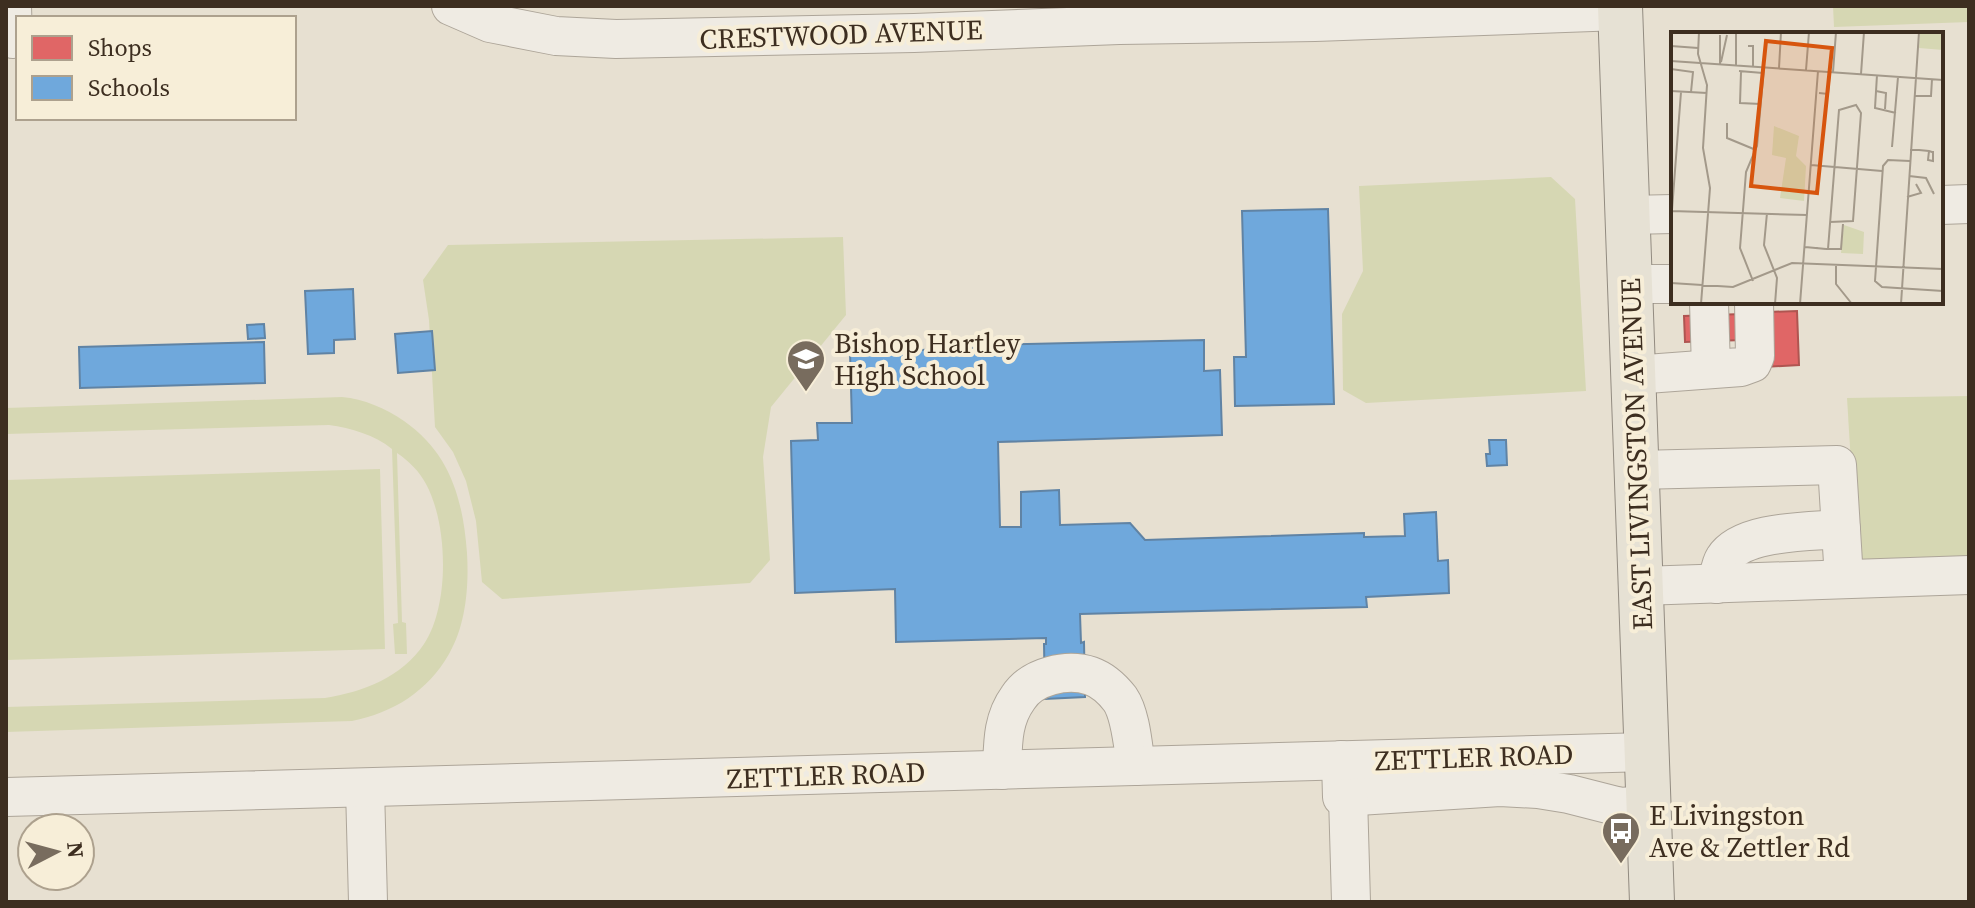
<svg xmlns="http://www.w3.org/2000/svg" width="1975" height="908" viewBox="0 0 1975 908" font-family="'Source Serif 4',serif">
	<style>
		.green { fill: #d6d7b3 }
		.shops { fill: #e06666; stroke: #af5551; stroke-width: 2 }
		.schools { fill: #6fa8dc; stroke: #6083a4; stroke-width: 2 }
		.lines { fill: none; stroke-linecap: round; stroke-linejoin: round }
		.minor-casing { stroke: #ada599; stroke-width: 40 }
		.major-casing { stroke: #928b80; stroke-width: 46 }
		.minor { stroke: #efebe3; stroke-width: 38 }
		.major { stroke: #e6e1d4; stroke-width: 44 }
		.labels { text-anchor: middle; stroke-width: 8; stroke-linejoin: round; paint-order: stroke }
		.street-label { font-size: 28px; fill: #3d2e20; stroke: #f7eed8 }
		.poi-label { font-size: 28px; fill: #3d2e20; stroke: #f7eed8; text-anchor: start }
		.inset-road { fill: none; stroke: #a3998a; stroke-width: 2 }
		.view { fill: #d7550e; fill-opacity: 0.15; stroke: #d7550e; stroke-width: 4 }
		.inset-edge { fill: none; stroke: #3d2e20; stroke-width: 4 }
	</style>
	<rect width="100%" height="100%" fill="#e7e0d1"/>
	<g class="green">
		<polygon points="1833,6 1969,6 1969,22 1834,27"/>
		<polygon points="1551,177 1575,199 1586,391 1366,403 1343,390 1342,314 1363,271 1359,186"/>
		<polygon points="843,237 846,315 771,407 763,457 770,560 750,583 502,599 482,582 476,521 466,481 453,452 435,427 429,320 423,280 448,245"/>
		<polygon points="1969,396 1969,559 1857,562 1847,398"/>
		<path d="M342,397C364,399 385,408 404,421C450,453 463,499 467,553C469,586 466,625 449,654C428,691 393,713 352,721L6,732V707L325,698C363,692 402,677 424,644C450,605 448,524 426,484C419,471 409,461 397,453L402,622L406,623L407,654H395L393,624L398,623L392,449C375,435 351,428 329,425L6,434V408Z"/>
		<polygon points="380,469 385,649 6,660 6,480"/>
	</g>
	<g class="shops">
		<polygon points="1797,311 1799,365 1764,367 1769,312"/>
		<polygon points="1742,314 1742,340 1685,342 1684,316"/>
	</g>
	<g class="schools">
		<polygon points="1328,209 1334,404 1235,406 1234,357 1246,357 1242,211"/>
		<polygon points="353,289 355,339 334,340 334,353 308,354 305,291"/>
		<polygon points="264,324 265,338 248,339 247,325"/>
		<polygon points="432,331 435,370 398,373 395,334"/>
		<polygon points="1204,340 1204,371 1220,370 1222,435 998,442 1000,527 1021,527 1021,492 1059,490 1060,525 1130,523 1145,540 1364,533 1364,537 1405,536 1404,514 1436,512 1438,561 1448,560 1449,593 1366,597 1367,607 1080,614 1081,643 1084,642 1085,697 1045,699 1044,644 1046,644 1046,638 896,642 895,589 795,593 791,441 818,440 817,423 852,423 850,352 988,348 988,345"/>
		<polygon points="264,342 265,383 80,388 79,347"/>
		<polygon points="1489,440 1506,440 1507,465 1487,466 1486,454 1490,454"/>
	</g>
	<g class="lines">
		<defs>
			<g id="minor">
				<polyline points="12,6 13,39"/>
				<polyline points="451,6 490,23 556,36 616,39 914,33 1119,25 1315,22 1620,11"/>
				<polyline points="1941,205 1969,204"/>
				<polyline points="1628,215 1673,214"/>
				<polyline points="1630,284 1673,284"/>
				<polyline points="1709,302 1711,369"/>
				<polyline points="1633,375 1741,367 1752,363 1755,356 1754,302"/>
				<polyline points="1637,470 1837,465 1844,579"/>
				<path d="M1717,584C1719,576 1720,565 1724,559C1742,530 1810,532 1841,529"/>
				<polyline points="1641,586 1969,575"/>
				<polyline points="1341,760 1342,797 1500,787 1538,789 1569,794 1620,807 1649,805"/>
				<path d="M1002,770C1003,744 1002,720 1018,698C1032,676 1067,668 1091,676C1102,680 1113,690 1120,699C1131,715 1133,747 1136,766"/>
				<polyline points="365,788 368,902"/>
				<polyline points="1348,796 1351,902"/>
				<polyline points="6,797 1647,752"/>
			</g>
			<polyline id="major" points="1620,6 1652,902"/>
		</defs>
		<use href="#minor" class="minor-casing"/>
		<use href="#major" class="major-casing"/>
		<use href="#minor" class="minor"/>
		<use href="#major" class="major"/>
	</g>
	<defs>
		<symbol id="school-pin" viewBox="-11 -11 22 30"><path d="M0 17L-7.5 6A9.5 9.5 0 1 1 7.5 6Z" fill="#786c5e" stroke="#f7eed8"/><path d="M0-5L7-2L0 1L-7-2ZM-4 1L0 2.5L4 1V4Q0 6-4 4Z" fill="#fff"/></symbol>
		<symbol id="bus-pin" viewBox="-11 -11 22 30"><path d="M0 17L-7.5 6A9.5 9.5 0 1 1 7.5 6Z" fill="#786c5e" stroke="#f7eed8"/><path d="M-5-6H5V4H4V6H2V4H-2V6H-4V4H-5ZM-3.5-4V0h7V-4ZM-3.5 1.2v1.5H-2V1.2ZM2 1.2v1.5H3.5V1.2Z" fill="#fff"/></symbol>
	</defs>
	<g fill-rule="evenodd">
		<use href="#school-pin" x="784" y="337" width="44" height="60"/>
		<use href="#bus-pin" x="1599" y="809" width="44" height="60"/>
	</g>
	<g class="labels">
		<g class="street-label">
			<text transform="translate(841 34) rotate(-2)" y="10">CRESTWOOD AVENUE</text>
			<text transform="translate(1636 454) rotate(-92)" y="10">EAST LIVINGSTON AVENUE</text>
			<text transform="translate(1474 757) rotate(-2)" y="10">ZETTLER ROAD</text>
			<text transform="translate(826 775) rotate(-2)" y="10">ZETTLER ROAD</text>
		</g>
		<g class="poi-label">
			<text x="834" y="353">Bishop Hartley<tspan x="834" dy="32">High School</tspan></text>
			<text x="1649" y="825">E Livingston<tspan x="1649" dy="32">Ave &amp; Zettler Rd</tspan></text>
		</g>
	</g>
	<g transform="translate(1671 32)">
		<rect width="272" height="272" fill="#e7e0d1"/>
		<path d="M249,0H272V18L248,16ZM103,94L128,104L125,124L135,134L133,169L109,166L115,126L101,123ZM173,193L193,200L192,222L170,221Z" fill="#d6d7b3"/>
		<path class="inset-road" d="M28,0L27,22L36,53L32,116L39,156L30,272M49,3V33M0,14L27,16M77,14H82V35M0,29L272,48M50,30L56,3M65,34V0M108,36L110,0M0,37L22,40L20,60M135,38L138,0M68,39L92,41M70,40L69,71L90,72M162,40L165,0M190,42L193,0M206,43L204,76L225,81M0,59L36,61M205,59L215,61L214,77M148,61L157,62L159,40M243,64H260L261,47M56,91V106L85,118M221,115L227,45M239,118H248L258,119L261,120H262V129L257,128L258,119M239,129L217,128L212,134L204,249L211,255L272,259M140,133L211,139M238,144L255,146L263,162M236,165L250,161L245,152M0,179L136,183M96,181L93,213L106,246L104,272M0,191L10,60M134,215L155,217L145,216M155,217H170L172,192M157,217L168,78L185,73L190,81L182,189L159,190M165,234V252L181,272M82,249L69,216L75,140L86,114L93,35M0,251L62,255L121,231L272,237M129,272L147,39M230,272L248,0"/>
		<path class="view" d="M95,9L161,16L146,161L80,154Z"/>
		<rect width="272" height="272" class="inset-edge"/>
	</g>
	<rect width="1975" height="908" fill="none" stroke="#3d2e20" stroke-width="16"/>
	<rect x="16" y="16" width="280" height="104" fill="#f7eed8" stroke="#ada18e" stroke-width="2"/>
	<rect x="32" y="36" width="40" height="24" fill="#e06666" stroke="#ada18e" stroke-width="2"/>
	<text x="88" y="56" font-size="24" fill="#3d2e20">Shops</text>
	<rect x="32" y="76" width="40" height="24" fill="#6fa8dc" stroke="#ada18e" stroke-width="2"/>
	<text x="88" y="96" font-size="24" fill="#3d2e20">Schools</text>
	<g transform="translate(56 852) rotate(84)"><circle r="38" fill="#f7eed8" stroke="#ada18e" stroke-width="2"/>
	<path d="M0-6L14 30L0 20L-14 30Z" fill="#786c5e"/>
	<text y="-12" font-size="22" font-weight="bold" text-anchor="middle" fill="#3d2e20">N</text>
	</g>
</svg>
